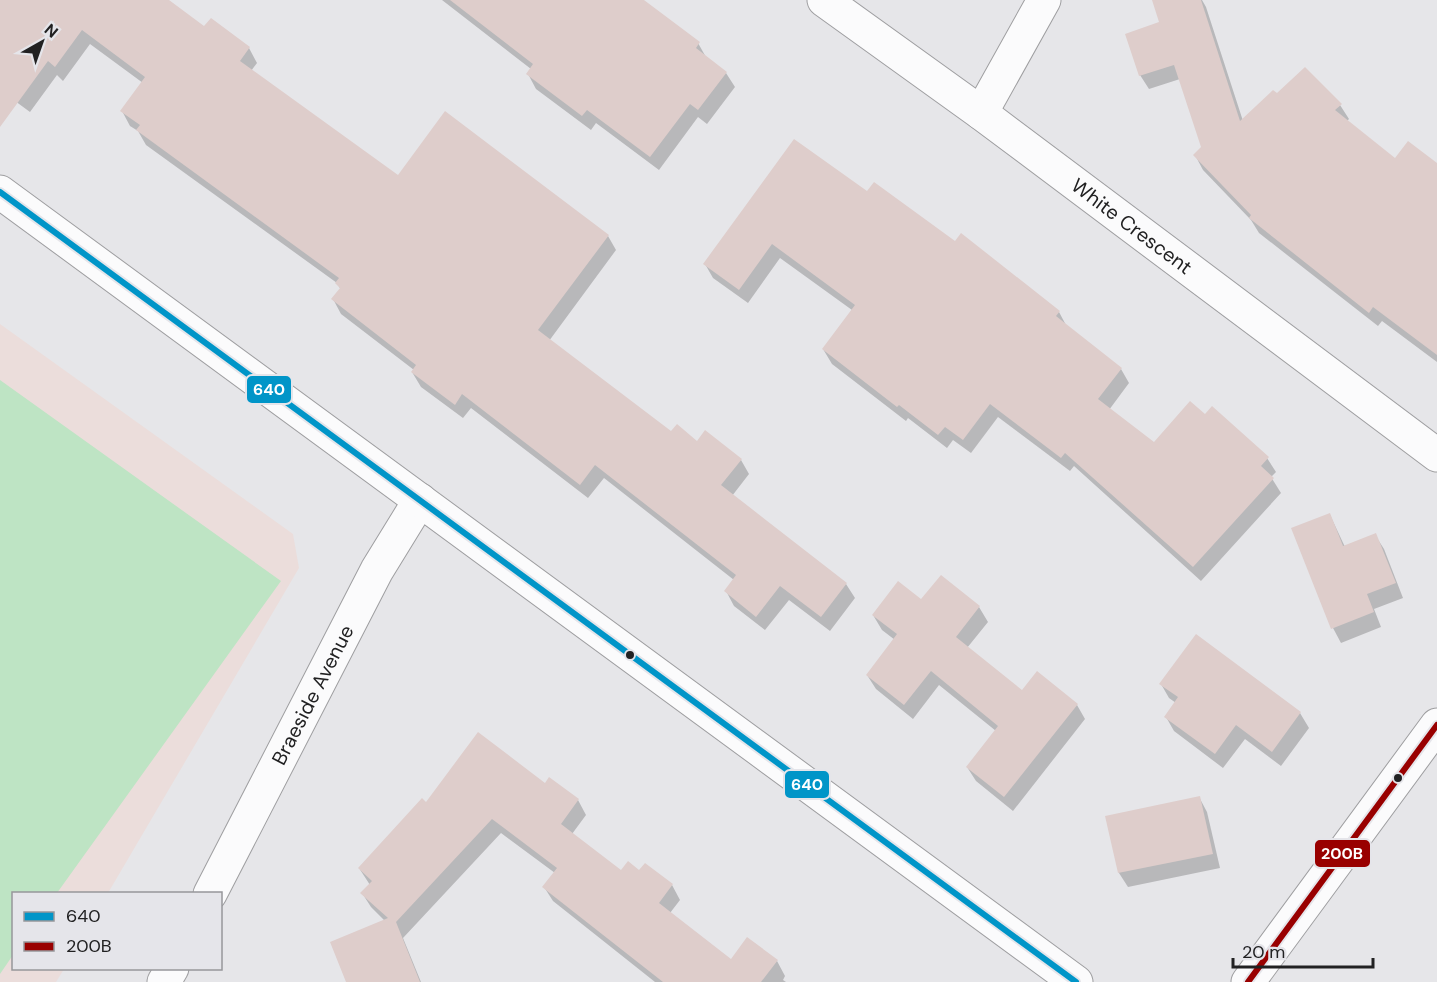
<svg xmlns="http://www.w3.org/2000/svg" width="1437" height="982" viewBox="0 0 1437 982" font-family="'DM Sans',sans-serif">
	<style>
		.education { fill: #ebdddb }
		.green { fill: #bee4c4 }
		.shadow { fill: #0003 }
		.building { fill: #decdcb }
		.lines { fill: none; stroke-linecap: round; stroke-linejoin: round }
		.minor-casing { stroke: #9e9ea0; stroke-width: 35 }
		.tertiary-casing { stroke: #9e9ea0; stroke-width: 35 }
		.secondary-casing { stroke: #9e9ea0; stroke-width: 35 }
		.minor { stroke: #fbfbfc; stroke-width: 33 }
		.tertiary { stroke: #fbfbfc; stroke-width: 33 }
		.secondary { stroke: #fbfbfc; stroke-width: 33 }
		.bus-1-casing { stroke: #e5e5ea; stroke-width: 10 }
		.bus-2-casing { stroke: #e5e5ea; stroke-width: 10 }
		.bus-1 { stroke: #0095c8; stroke-width: 6 }
		.bus-2 { stroke: #900; stroke-width: 6 }
		.bus-dot { fill: #212122; stroke: #e5e5ea; stroke-width: 2 }
		.labels { text-anchor: middle; stroke-width: 4.5; stroke-linejoin: round; paint-order: stroke }
		.street-label { font-size: 20px; fill: #212122; stroke: #e5e5ea }
		.line-badge { stroke: #e5e5ea; stroke-width: 2 }
		.badge-label { font-size: 16px; text-anchor: middle; font-weight: bold; fill: #fff }
	</style>
	<rect width="100%" height="100%" fill="#e6e6e9"/>
	<polygon class="education" points="0,324 293,534 299,568 108,893 14,894 14,968 64,969 56,982 0,982"/>
	<polygon class="green" points="0,380 281,581 57,893 14,894 13,955 0,974"/>
	<g class="shadow">
		<polygon points="0,0 167,0 204,28 249,48 257,63 251,71 398,177 608,236 616,250 549,341 672,433 741,460 749,474 732,496 846,584 855,598 830,631 789,600 765,630 734,606 726,591 734,580 604,478 588,498 471,408 463,418 421,387 412,372 414,370 341,314 333,299 341,290 337,283 146,145 138,131 130,126 122,111 143,83 90,44 63,81 57,75 30,112 0,90"/>
		<polygon points="442,0 641,0 698,43 707,59 726,73 735,87 707,124 698,117 659,170 596,123 591,130 536,89 528,74 531,69"/>
		<polygon points="1173,0 1202,0 1206,7 1243,121 1277,95 1340,105 1349,119 1347,121 1396,160 1437,165 1437,362 1382,321 1378,326 1259,233 1251,220 1203,170 1195,155 1203,148 1180,79 1149,89 1140,75 1161,23"/>
		<polygon points="867,193 955,243 1059,312 1067,327 1121,369 1129,383 1109,410 1154,444 1205,416 1267,458 1276,472 1271,477 1281,493 1201,581 1074,466 1070,471 998,417 971,453 953,440 947,448 908,418 906,421 832,364 823,349 852,310 780,258 748,303 713,278 705,264"/>
		<polygon points="1330,515 1345,547 1375,535 1384,549 1403,598 1374,609 1381,627 1341,643 1333,628 1293,529"/>
		<polygon points="941,577 979,607 988,622 967,648 1022,692 1077,705 1085,719 1013,811 976,781 967,767 996,731 939,685 913,719 876,689 867,675 895,640 882,630 873,615 922,601"/>
		<polygon points="1196,636 1300,713 1309,728 1281,766 1245,739 1223,768 1174,731 1166,717 1176,703 1169,698 1161,684"/>
		<polygon points="545,785 578,800 586,815 572,834 622,872 640,872 645,865 672,885 680,900 670,913 731,961 748,939 777,961 785,976 783,980 786,982 655,982 553,901 544,887 555,873 501,833 403,938 421,982 348,982 385,921 371,907 362,893 370,885 359,868 426,804"/>
		<polygon points="1199,797 1207,812 1220,868 1128,887 1119,873 1107,817"/>
	</g>
	<g class="building">
		<polygon points="0,0 169,0 204,26 211,18 250,47 240,61 398,175 445,111 609,235 538,330 671,431 677,424 697,441 705,430 742,459 721,485 847,583 821,617 780,586 756,617 724,591 736,575 595,465 580,485 462,394 455,405 411,372 416,365 331,299 340,288 335,283 339,278 136,130 140,125 120,111 145,77 82,30 55,67 48,61 0,127"/>
		<polygon points="450,0 644,0 700,42 696,48 727,72 698,110 690,104 650,157 587,110 582,116 526,74 533,64"/>
		<polygon points="1152,0 1201,0 1240,121 1273,90 1277,93 1305,67 1342,104 1335,110 1395,158 1408,141 1437,163 1437,355 1373,307 1369,313 1249,218 1251,215 1193,155 1201,147 1174,65 1139,76 1125,34 1159,22"/>
		<polygon points="794,139 867,191 874,182 955,241 961,233 1060,311 1056,316 1122,368 1098,399 1154,442 1190,401 1205,414 1212,406 1269,457 1261,466 1274,478 1193,567 1065,453 1061,458 990,404 963,440 945,427 938,435 899,405 897,407 822,349 855,305 772,244 739,290 703,264"/>
		<polygon points="1330,513 1343,546 1376,533 1396,583 1367,594 1374,612 1331,629 1291,528"/>
		<polygon points="941,575 980,606 956,637 1022,690 1037,671 1078,704 1004,797 966,767 998,726 931,671 904,705 866,675 897,634 872,615 898,581 921,599"/>
		<polygon points="1196,634 1301,712 1272,752 1236,725 1215,754 1164,717 1178,697 1159,684"/>
		<polygon points="478,732 545,783 549,777 579,799 561,824 621,870 628,861 639,870 645,863 673,884 659,903 731,959 747,937 778,960 761,982 663,982 542,887 557,868 492,819 396,922 420,982 346,982 330,942 388,918 360,893 372,881 358,868 422,798 426,802"/>
		<polygon points="1200,796 1213,854 1118,873 1105,816"/>
	</g>
	<g class="lines">
		<defs>
			<g id="minor">
				<path id="s1" d="M824,0L981,113L1437,455"/>
				<polyline points="981,113 1044,0"/>
			</g>
			<g id="tertiary">
				<path id="s2" d="M210,894L377,570L420,500"/>
				<polyline points="164,982 172,968"/>
				<polyline points="1248,982 1437,725"/>
			</g>
			<polyline id="secondary" points="0,192 1076,982"/>
		</defs>
		<use href="#minor" class="minor-casing"/>
		<use href="#tertiary" class="tertiary-casing"/>
		<use href="#secondary" class="secondary-casing"/>
		<use href="#minor" class="minor"/>
		<use href="#tertiary" class="tertiary"/>
		<use href="#secondary" class="secondary"/>
		<defs>
			<polyline id="bus-1" points="0,192 1076,982"/>
			<polyline id="bus-2" points="1248,982 1437,725"/>
		</defs>
		<use href="#bus-1" class="bus-1-casing"/>
		<use href="#bus-2" class="bus-2-casing"/>
		<use href="#bus-1" class="bus-1"/>
		<use href="#bus-2" class="bus-2"/>
	</g>
	<g class="bus-dot">
		<circle cx="630" cy="655" r="5"/>
		<circle cx="1398" cy="778" r="5"/>
	</g>
	<g class="labels">
		<g class="street-label">
			<text dy="7" stroke="none"><textPath href="#s1" startOffset="382">White Crescent</textPath></text>
			<text dy="7" stroke="none"><textPath href="#s2" startOffset="224">Braeside Avenue</textPath></text>
		</g>
	</g>
	<g class="line-badge">
		<rect x="246" y="375" width="46" height="29" rx="6" fill="#0095c8"/>
		<rect x="784" y="770" width="46" height="29" rx="6" fill="#0095c8"/>
		<rect x="1314" y="839" width="57" height="29" rx="6" fill="#900"/>
	</g>
	<g class="badge-label">
		<text x="269" y="395">640</text>
		<text x="807" y="790">640</text>
		<text x="1342" y="859">200B</text>
	</g>
	<rect x="12" y="892" width="210" height="78" fill="#e5e5ea" stroke="#97979a" stroke-width="1.5"/>
	<rect x="24" y="912" width="30" height="9" fill="#0095c8" stroke="#97979a" stroke-width="1.5"/>
	<text x="66" y="922" font-size="18" fill="#212122">640</text>
	<rect x="24" y="942" width="30" height="9" fill="#990000" stroke="#97979a" stroke-width="1.5"/>
	<text x="66" y="952" font-size="18" fill="#212122">200B</text>
	<g transform="translate(42 42) rotate(40)" stroke="#e5e5ea" stroke-width="4.5" paint-order="stroke">
	<path d="M0-4.5L10 22L0 15L-10 22Z" fill="#212122"/>
	<text y="-9" font-size="16" font-weight="bold" text-anchor="middle" fill="#212122">N</text>
	</g>
	<path d="M1233 958v9h140v-9" fill="none" stroke="#212122" stroke-width="3"/>
	<text x="1242" y="958" font-size="18" fill="#212122" stroke="#e5e5ea" stroke-width="4.5" paint-order="stroke">20 m</text>
</svg>
